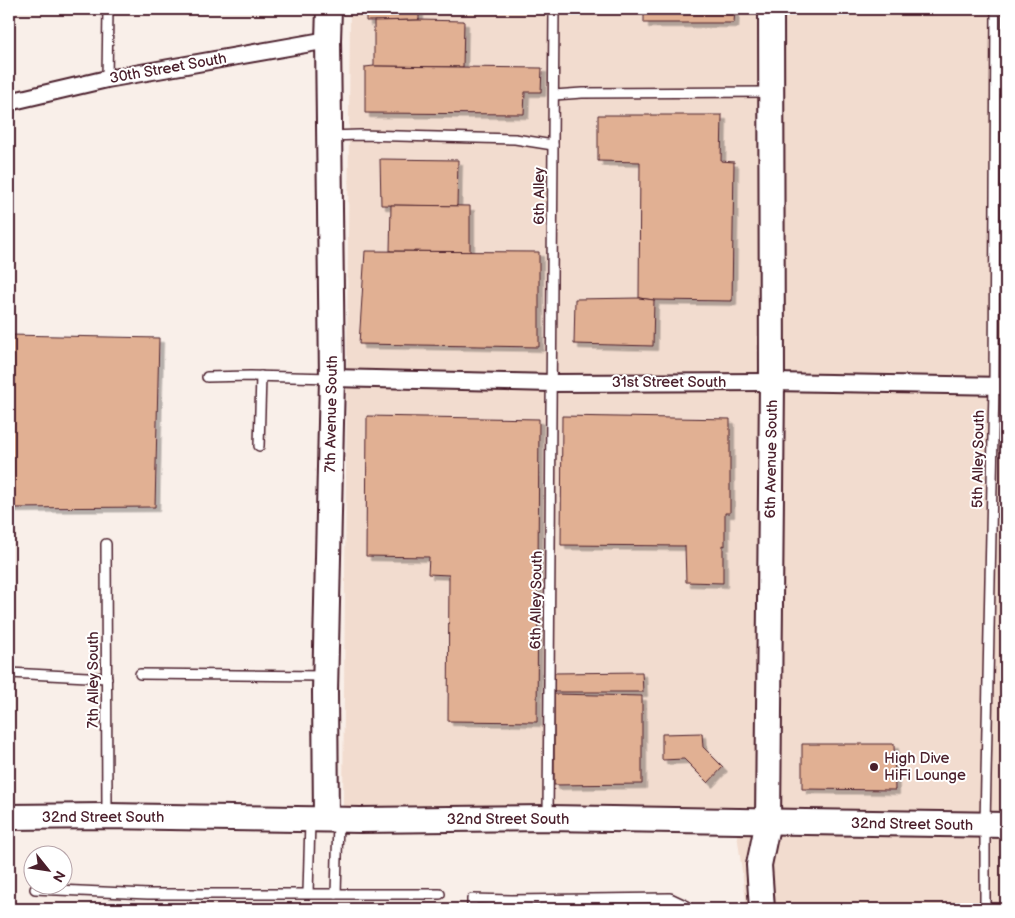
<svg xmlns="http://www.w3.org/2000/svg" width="1015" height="918" viewBox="0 0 1015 918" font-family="'Balsamiq Sans',sans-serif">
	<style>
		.built { fill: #f2dccf }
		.building { fill: #e1b093; stroke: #4a1f2b; filter: url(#shadow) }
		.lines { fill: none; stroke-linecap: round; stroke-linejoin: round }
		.lane-casing { stroke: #4a1f2b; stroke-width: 12 }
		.street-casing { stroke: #4a1f2b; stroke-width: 20 }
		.secondary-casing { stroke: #4a1f2b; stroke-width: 28 }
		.lane { stroke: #fff; stroke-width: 9 }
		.street { stroke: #fff; stroke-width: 16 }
		.secondary { stroke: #fff; stroke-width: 24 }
		.poi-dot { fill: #4a1f2b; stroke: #fff; stroke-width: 2 }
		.labels { text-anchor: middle; stroke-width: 4; stroke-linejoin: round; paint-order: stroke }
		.street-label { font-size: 15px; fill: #4a1f2b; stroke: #fff }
		.poi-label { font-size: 15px; fill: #4a1f2b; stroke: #fff; text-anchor: start }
	</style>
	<defs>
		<filter id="shadow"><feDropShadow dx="4.5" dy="4.5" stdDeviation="0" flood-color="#0004"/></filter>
	</defs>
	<rect width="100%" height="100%" fill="#f9efe9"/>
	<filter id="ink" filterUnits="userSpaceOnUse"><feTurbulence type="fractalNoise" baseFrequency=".02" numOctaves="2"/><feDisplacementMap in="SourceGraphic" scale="10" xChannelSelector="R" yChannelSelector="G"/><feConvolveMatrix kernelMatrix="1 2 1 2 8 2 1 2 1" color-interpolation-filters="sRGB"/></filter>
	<g filter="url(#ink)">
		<polygon class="built" points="350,9 1006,9 1006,909 747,909 734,811 343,806"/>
		<g class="building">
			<polygon points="366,9 419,10 419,20 366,21"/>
			<polygon points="644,9 735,9 734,23 644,23"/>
			<polygon points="419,20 464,21 463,67 374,66 374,21"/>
			<polygon points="374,66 542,68 541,92 525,92 524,114 365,113 365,67"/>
			<polygon points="598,115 722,115 721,161 734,162 732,301 654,300 639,298 640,162 598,161"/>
			<polygon points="380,159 458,160 457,206 381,205"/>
			<polygon points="391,205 470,206 470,252 390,251"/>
			<polygon points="365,251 539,252 539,347 359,344"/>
			<polygon points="639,298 654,300 653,346 574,344 575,299"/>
			<polygon points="9,335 159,338 155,507 9,508"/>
			<polygon points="367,416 539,419 537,722 448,721 449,575 428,574 429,557 366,556"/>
			<polygon points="562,416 730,419 730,513 725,513 725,546 723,545 723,583 686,582 685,546 561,545"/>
			<polygon points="642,672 643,692 554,692 554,673"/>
			<polygon points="554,694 642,696 642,784 554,785"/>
			<polygon points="702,733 703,747 723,767 708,783 684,759 662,760 662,734"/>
			<polygon points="802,744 894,744 895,790 802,789"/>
		</g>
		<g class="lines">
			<defs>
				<g id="lane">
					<polyline points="107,79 108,9"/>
					<polyline points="554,95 582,93 771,92"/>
					<polyline points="329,136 360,135 515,139 553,145"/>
					<polyline points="207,377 250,376 332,378"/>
					<polyline points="259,446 261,376"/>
					<polyline points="106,544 107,816"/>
					<polyline points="9,673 107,678"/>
					<polyline points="140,674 325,676"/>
					<polyline points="548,818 554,9"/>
					<polyline points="35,889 148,894 440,894"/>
					<polyline points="308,893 310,821"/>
					<polyline points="336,894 338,821"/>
					<polyline points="472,909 472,899 511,900 670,898 687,906 687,909"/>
					<polyline points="985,909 985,825 994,386 996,9"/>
				</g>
				<g id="street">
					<polyline points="9,102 107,79 328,40"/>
					<polyline points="332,378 552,383 772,382 1006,386"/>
				</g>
				<g id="secondary">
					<polyline points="9,817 107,816 361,820 548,818 1006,825"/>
					<polyline points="326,819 325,692 332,378 328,40 329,9"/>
					<polyline points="762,909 759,865 768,821 772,382 771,9"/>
				</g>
			</defs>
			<use href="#lane" class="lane-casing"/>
			<use href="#street" class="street-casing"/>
			<use href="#secondary" class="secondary-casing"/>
			<use href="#lane" class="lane"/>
			<use href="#street" class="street"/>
			<use href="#secondary" class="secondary"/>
		</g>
	</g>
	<circle class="poi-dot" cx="874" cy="767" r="5"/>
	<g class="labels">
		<g class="street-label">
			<text transform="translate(168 68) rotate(-10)" y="5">30th Street South</text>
			<text transform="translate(539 196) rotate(-90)" y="5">6th Alley</text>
			<text x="669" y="387">31st Street South</text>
			<text transform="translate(331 414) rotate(-89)" y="5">7th Avenue South</text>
			<text transform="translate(771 459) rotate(-89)" y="5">6th Avenue South</text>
			<text transform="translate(978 459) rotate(-89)" y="5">5th Alley South</text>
			<text transform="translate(536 600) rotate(-89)" y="5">6th Alley South</text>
			<text transform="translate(93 680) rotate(-90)" y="5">7th Alley South</text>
			<text x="103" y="822">32nd Street South</text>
			<text x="508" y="824">32nd Street South</text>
			<text transform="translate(912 824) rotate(1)" y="5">32nd Street South</text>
		</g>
		<g class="poi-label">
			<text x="884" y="763">High Dive<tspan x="884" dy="17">HiFi Lounge</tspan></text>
		</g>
	</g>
	<rect width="1015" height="918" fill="none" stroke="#fff" stroke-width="30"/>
	<rect x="15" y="15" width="985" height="888" fill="none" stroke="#4a1f2b" stroke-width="2" filter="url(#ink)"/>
	<g transform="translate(48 870) rotate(120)"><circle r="24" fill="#ffffff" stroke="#b7a5aa"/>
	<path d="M0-4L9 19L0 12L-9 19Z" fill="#4a1f2b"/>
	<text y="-8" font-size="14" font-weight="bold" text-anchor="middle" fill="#4a1f2b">N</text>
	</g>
</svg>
